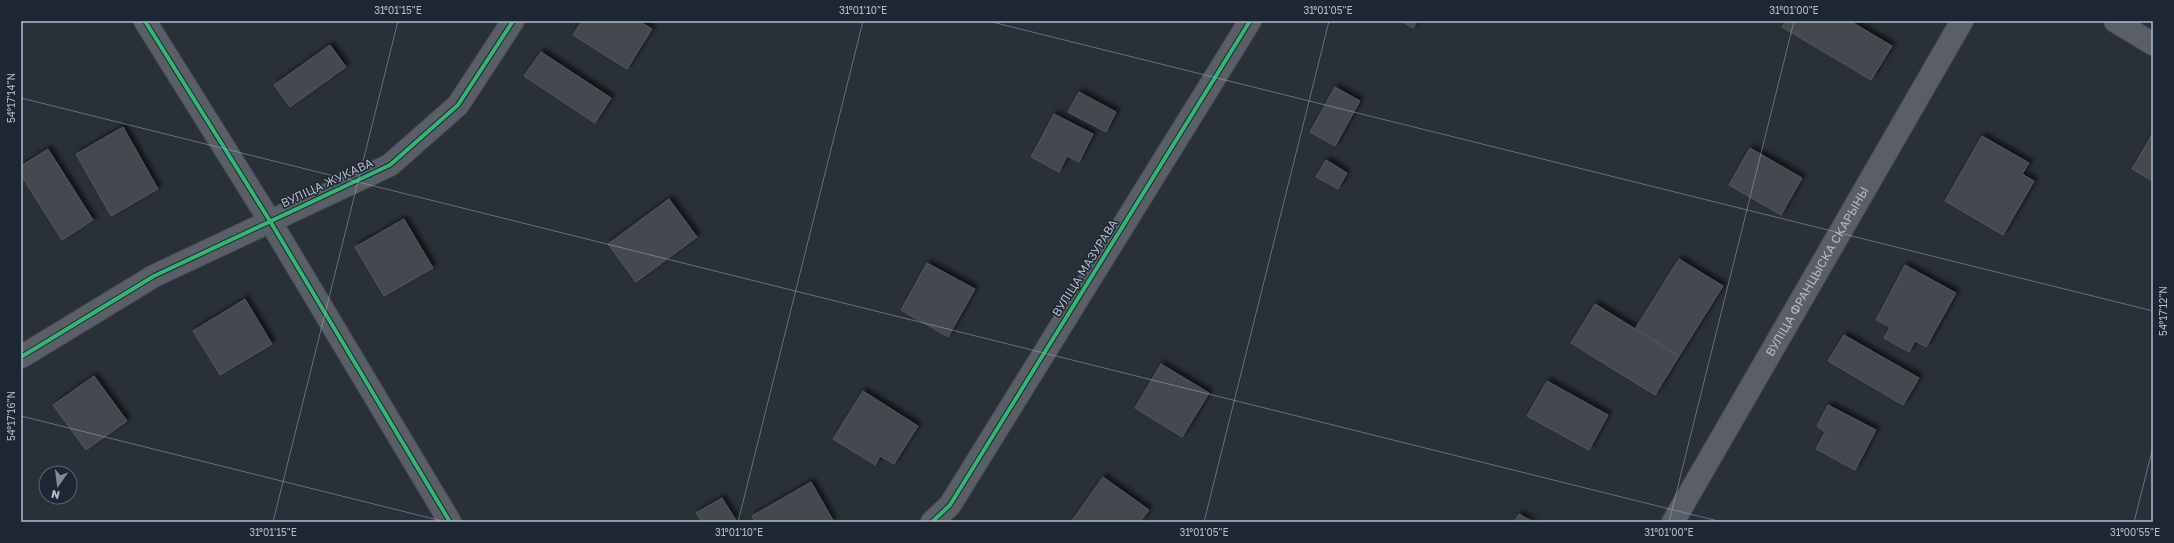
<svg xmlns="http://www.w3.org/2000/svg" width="2174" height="543" viewBox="0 0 2174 543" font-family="'Golos Text',sans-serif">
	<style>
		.building { fill: #444950; stroke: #52575f; filter: url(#shadow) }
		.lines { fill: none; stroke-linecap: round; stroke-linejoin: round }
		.minor-casing { stroke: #484c53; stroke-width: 24 }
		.minor { stroke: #5a5e66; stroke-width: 22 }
		.cycleway-casing { stroke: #1d2633; stroke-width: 6 }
		.cycleway { stroke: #33b770; stroke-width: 4 }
		.ticks { fill: none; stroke: #b4bcc9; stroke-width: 1; stroke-opacity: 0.45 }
		.labels { text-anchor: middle; stroke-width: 3; stroke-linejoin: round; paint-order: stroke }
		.street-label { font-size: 12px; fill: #b4bcc9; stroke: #1d2633 }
		.neatline { fill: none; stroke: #b4bcc9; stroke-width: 1.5 }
		.ticks-label { font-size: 10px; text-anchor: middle; fill: #b4bcc9 }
	</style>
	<defs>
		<filter id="shadow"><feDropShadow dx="3.5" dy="-3.5" stdDeviation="2" flood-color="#0009"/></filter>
	</defs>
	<rect width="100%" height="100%" fill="#2a3038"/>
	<g class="building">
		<polygon points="582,21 639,21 652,29 627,69 573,35"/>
		<polygon points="1401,21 1417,21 1413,28"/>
		<polygon points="1786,21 1850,21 1892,46 1871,80 1782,27"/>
		<polygon points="330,45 346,67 290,107 274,85"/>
		<polygon points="541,52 611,98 595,123 524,76"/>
		<polygon points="1335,87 1360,101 1335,146 1310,132"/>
		<polygon points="1079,92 1116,112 1106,132 1068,112"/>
		<polygon points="1054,114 1093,134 1079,162 1067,156 1059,172 1031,157"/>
		<polygon points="123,127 158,189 111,216 76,154"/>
		<polygon points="2153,133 2153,181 2132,169"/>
		<polygon points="1982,136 2029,163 2022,174 2034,181 2003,235 1945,201"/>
		<polygon points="1750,148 1802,178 1781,215 1729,185"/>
		<polygon points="48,149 93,220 62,240 21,175 21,166"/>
		<polygon points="1326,160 1347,173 1338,189 1316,177"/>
		<polygon points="669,199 697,237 636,282 608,244"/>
		<polygon points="404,219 433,268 384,296 355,247"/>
		<polygon points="1679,259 1723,286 1679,356 1635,329"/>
		<polygon points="927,263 975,289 948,337 901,310"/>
		<polygon points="1905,265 1956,293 1926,347 1915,341 1909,352 1884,338 1890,327 1876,320"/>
		<polygon points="245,299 272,344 220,375 193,331"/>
		<polygon points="1595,304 1679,356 1655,395 1571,343"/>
		<polygon points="1844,335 1919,378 1903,405 1828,361"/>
		<polygon points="1161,364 1209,393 1182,437 1135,408"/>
		<polygon points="94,376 127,421 86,450 53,405"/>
		<polygon points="1547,381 1608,415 1589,450 1527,416"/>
		<polygon points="863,391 918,426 894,464 880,456 875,465 833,439"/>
		<polygon points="1828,405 1876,430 1855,470 1816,449 1825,432 1817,426"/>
		<polygon points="1103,477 1149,510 1140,522 1071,522"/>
		<polygon points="811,482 834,522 755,522 752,516"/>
		<polygon points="722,498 737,522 702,522 696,513"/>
		<polygon points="1519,514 1533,522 1514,522"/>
	</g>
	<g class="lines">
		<defs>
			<g id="minor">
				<polyline points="145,21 270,221 450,522"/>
				<polyline points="2115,21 2153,44"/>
				<polyline points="21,357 154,276 390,165 458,105 513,21"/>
				<polyline points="932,522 950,505 1250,21"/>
				<path id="s1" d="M1673,522L1962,21"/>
			</g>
		</defs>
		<use href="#minor" class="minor-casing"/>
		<use href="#minor" class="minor"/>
		<defs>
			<g id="cycleway">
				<polyline points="145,21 270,221 450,522"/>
				<polyline points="21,357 154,276 390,165 458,105 513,21"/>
				<polyline points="932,522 950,505 1250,21"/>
			</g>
		</defs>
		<use href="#cycleway" class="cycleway-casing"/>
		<use href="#cycleway" class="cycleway"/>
	</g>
	<path class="ticks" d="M988,21L2153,311M21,98L1722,522M21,416L446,522M273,522L398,21M738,522L863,21M1204,522L1329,21M1669,522L1794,21M2134,522L2153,447"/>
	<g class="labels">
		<g class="street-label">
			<text transform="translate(327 183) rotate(-25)" y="4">ВУЛІЦА ЖУКАВА</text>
			<text transform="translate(1085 268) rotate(-58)" y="4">ВУЛІЦА МАЗУРАВА</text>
			<text dy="4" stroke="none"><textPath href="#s1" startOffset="289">ВУЛІЦА ФРАНЦЫСКА СКАРЫНЫ</textPath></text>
		</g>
	</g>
	<rect width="2174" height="543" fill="none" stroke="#1d2633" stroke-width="44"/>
	<g transform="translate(58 485) rotate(194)"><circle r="19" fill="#1d2633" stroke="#59626f"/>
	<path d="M0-3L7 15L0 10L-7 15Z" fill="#848b96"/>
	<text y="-6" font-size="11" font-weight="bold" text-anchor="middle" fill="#b4bcc9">N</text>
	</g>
	<rect x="22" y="22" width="2130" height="499" class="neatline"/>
	<g class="ticks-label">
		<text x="398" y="14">31°01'15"E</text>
		<text x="863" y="14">31°01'10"E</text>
		<text x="1328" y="14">31°01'05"E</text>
		<text x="1794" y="14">31°01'00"E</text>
		<text transform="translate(11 98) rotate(-90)" y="4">54°17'14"N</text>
		<text transform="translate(2163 311) rotate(-90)" y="4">54°17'12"N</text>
		<text transform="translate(11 416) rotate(-90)" y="4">54°17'16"N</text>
		<text x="273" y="536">31°01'15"E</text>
		<text x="739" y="536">31°01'10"E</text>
		<text x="1204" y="536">31°01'05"E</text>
		<text x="1669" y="536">31°01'00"E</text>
		<text x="2135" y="536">31°00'55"E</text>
	</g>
</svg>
